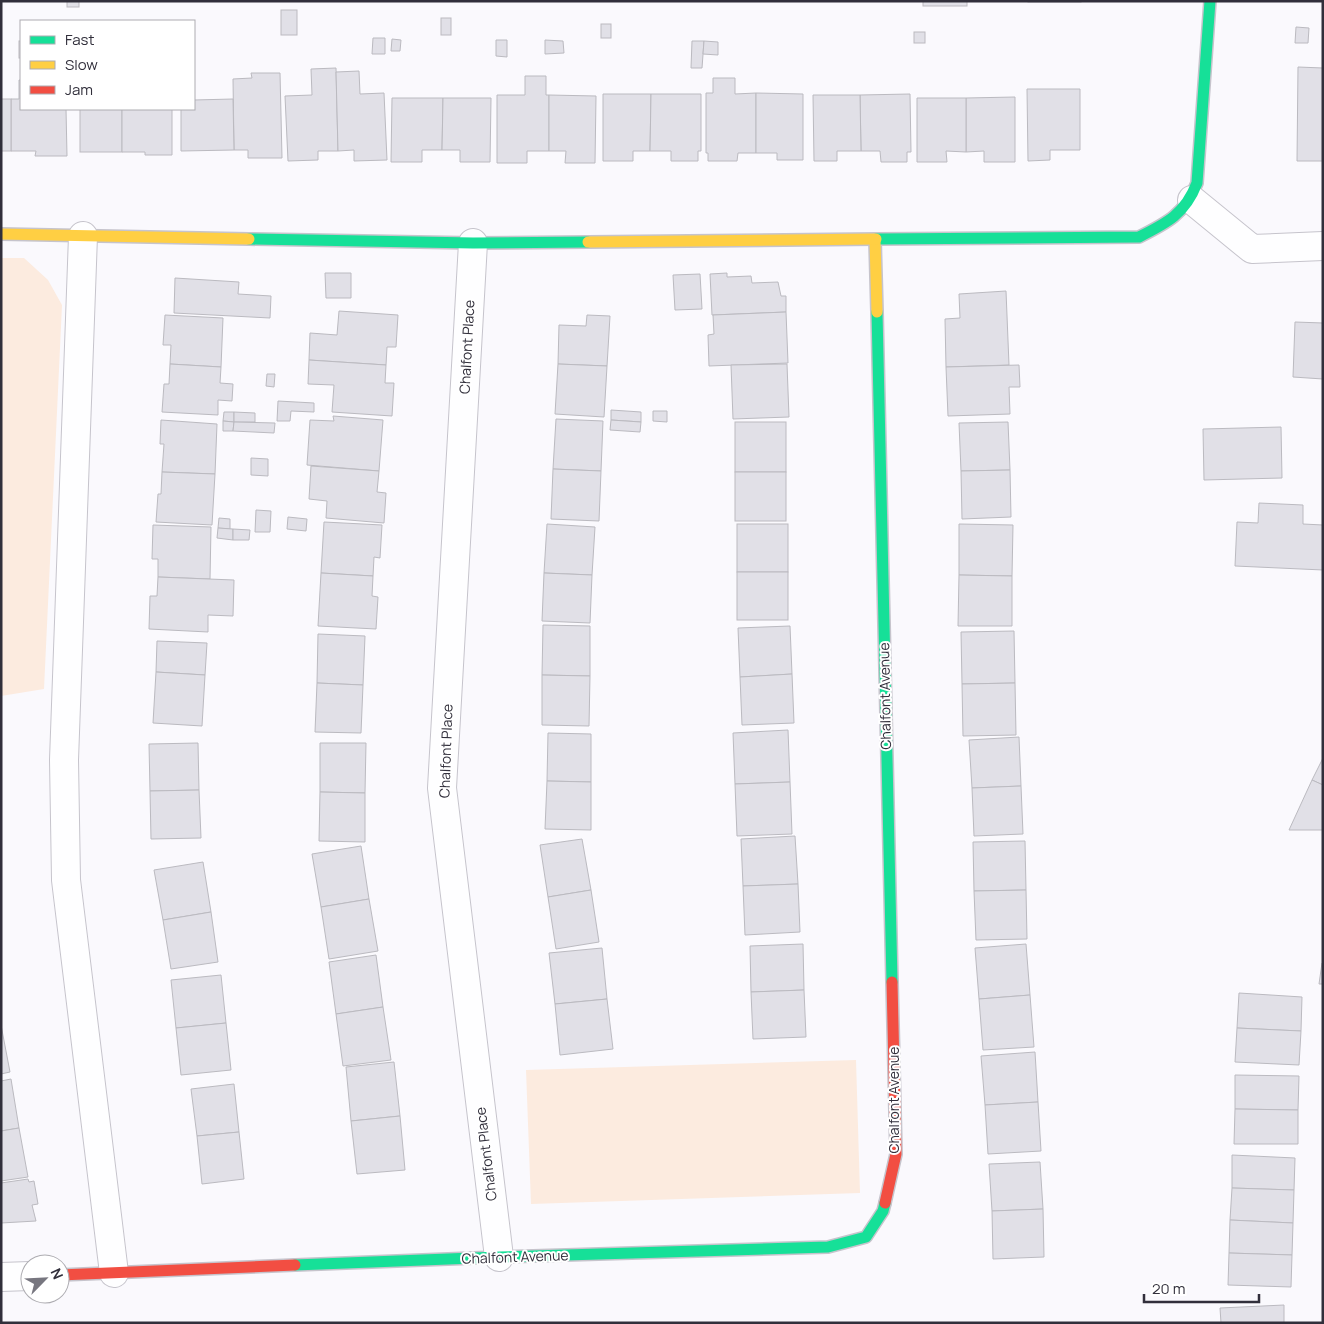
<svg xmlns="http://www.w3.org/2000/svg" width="1324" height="1324" viewBox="0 0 1324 1324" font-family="Manrope,sans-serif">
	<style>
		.green { fill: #fcebdf }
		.building { fill: #e1e0e7; stroke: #bbbac0 }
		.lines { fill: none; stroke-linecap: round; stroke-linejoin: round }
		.street-casing { stroke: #c6c4cc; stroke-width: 30 }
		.fast-casing { stroke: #c6c4cc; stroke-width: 14 }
		.slow-casing { stroke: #c6c4cc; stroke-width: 14 }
		.jam-casing { stroke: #c6c4cc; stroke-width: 14 }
		.street { stroke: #fefeff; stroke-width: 28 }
		.fast { stroke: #16e098; stroke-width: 11 }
		.slow { stroke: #ffcf43; stroke-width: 11 }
		.jam { stroke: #f24e42; stroke-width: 11 }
		.labels { text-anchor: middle; stroke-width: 4; stroke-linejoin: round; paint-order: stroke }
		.street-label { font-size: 14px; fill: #312f3b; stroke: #fff }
	</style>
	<rect width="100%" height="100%" fill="#faf9fd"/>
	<g class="green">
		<polygon points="1,258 24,258 48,280 62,305 44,689 1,696"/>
		<polygon points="856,1060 860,1193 531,1204 526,1070"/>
	</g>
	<g class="building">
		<rect x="67" y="1" width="12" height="6"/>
		<rect x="923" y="1" width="44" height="5"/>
		<rect x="1028" y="1" width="53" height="1"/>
		<rect x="281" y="10" width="16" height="25"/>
		<rect x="441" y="18" width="10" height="17"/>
		<rect x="601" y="24" width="10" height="14"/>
		<polygon points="1296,27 1309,28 1308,43 1295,43"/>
		<rect x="914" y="32" width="11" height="11"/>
		<polygon points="373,38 385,38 385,54 372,54"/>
		<polygon points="392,39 401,40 400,51 391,51"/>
		<polygon points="496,40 507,40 507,57 496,56"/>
		<polygon points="545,40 563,41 564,53 545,54"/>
		<rect x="19" y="41" width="2" height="17"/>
		<polygon points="692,41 704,41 702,68 691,68"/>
		<polygon points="704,41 718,42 718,55 703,54"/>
		<polygon points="1298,67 1323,68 1323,161 1297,161"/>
		<polygon points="336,68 338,151 318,151 318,160 288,161 285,96 312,95 311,69"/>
		<polygon points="359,71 360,94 384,93 387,160 354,161 354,150 338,151 336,72"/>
		<polygon points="251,73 280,73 282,158 248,158 248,150 234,150 233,79 252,78"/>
		<polygon points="525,76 546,76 546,95 549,95 549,151 527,151 527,163 497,163 497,95 525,95"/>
		<polygon points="713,78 735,78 735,94 756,93 756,153 738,153 737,161 708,161 708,153 706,153 706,93 713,93"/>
		<polygon points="19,80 21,80 21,109 66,109 67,156 35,156 36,151 11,151 11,99 19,99"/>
		<polygon points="1027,89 1080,89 1080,150 1050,150 1050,160 1028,161"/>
		<polygon points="756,93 803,94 803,160 777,160 777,153 756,153"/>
		<polygon points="603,94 651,94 650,151 633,151 633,161 603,161"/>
		<polygon points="651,94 701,94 701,151 698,151 698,161 671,161 671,151 650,151"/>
		<polygon points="910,94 911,152 907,152 907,162 881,162 880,151 861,151 860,95"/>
		<polygon points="549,95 596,96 595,163 565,163 566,151 549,151"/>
		<polygon points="813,95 860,95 861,151 837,151 837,161 814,161"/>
		<polygon points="1015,97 1015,162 984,162 984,151 966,152 966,98"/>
		<polygon points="392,98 443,98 442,150 422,150 422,162 391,162"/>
		<polygon points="443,98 491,98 490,162 460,162 460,150 442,150"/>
		<polygon points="917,98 966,98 966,152 946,151 947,162 917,162"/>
		<rect x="1" y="99" width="10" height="52"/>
		<polygon points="233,99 234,150 181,151 181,109 194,109 194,100"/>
		<rect x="80" y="109" width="42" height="43"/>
		<polygon points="122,109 172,109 172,155 145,155 145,152 122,152"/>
		<polygon points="325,273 351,273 351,298 326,298"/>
		<polygon points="727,273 727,277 751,276 752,283 778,282 781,296 786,296 786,312 712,315 710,274"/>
		<polygon points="700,274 702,309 675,310 673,275"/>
		<polygon points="175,278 239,282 238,294 271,296 270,318 174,313"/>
		<polygon points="1006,291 1009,365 946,367 945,319 960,318 959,294"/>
		<polygon points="339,311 398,315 396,347 387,347 386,365 309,360 310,333 337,335"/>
		<polygon points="786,312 788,363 709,366 708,335 714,334 713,315"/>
		<polygon points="165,315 223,318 221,367 170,364 171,345 163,345"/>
		<polygon points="587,315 610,316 607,366 558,364 559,325 586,326"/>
		<polygon points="1295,322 1323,323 1323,379 1293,377"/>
		<polygon points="309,360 386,365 385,383 394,383 392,416 332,412 334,385 308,384"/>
		<polygon points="170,364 221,367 220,383 233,384 232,401 218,400 218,415 162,412 164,384 169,384"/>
		<polygon points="558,364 607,366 604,417 555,414"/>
		<polygon points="787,364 789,417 733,419 731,365"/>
		<polygon points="1019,365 1020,387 1009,387 1010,414 948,416 946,367"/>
		<polygon points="267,374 275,374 274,387 266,386"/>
		<polygon points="278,401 314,403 314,412 291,411 290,421 277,421"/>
		<polygon points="611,410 641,412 641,422 611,420"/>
		<polygon points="653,411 667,411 667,422 653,421"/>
		<polygon points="224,412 234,412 234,422 223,421"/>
		<polygon points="234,412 255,413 255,422 234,422"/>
		<polygon points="333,416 383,420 379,471 307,465 310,420 334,421"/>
		<polygon points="556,419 603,421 601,471 553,469"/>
		<polygon points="161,420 217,424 215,474 162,472 164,444 160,444"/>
		<polygon points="611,420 641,422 640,432 610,430"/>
		<polygon points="223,421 234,422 233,431 223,431"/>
		<polygon points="234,422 275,423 274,433 233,431"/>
		<rect x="735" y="422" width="51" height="50"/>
		<polygon points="1008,422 1010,470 961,471 959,423"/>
		<polygon points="1281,427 1282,478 1204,480 1203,429"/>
		<polygon points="251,458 268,459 268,476 251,475"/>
		<polygon points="311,466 379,471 377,492 386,493 384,523 326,518 327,501 309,499"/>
		<polygon points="553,469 601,471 599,521 551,519"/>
		<polygon points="1010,470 1011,517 962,519 961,471"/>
		<polygon points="162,472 215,474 212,525 156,522 158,494 161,494"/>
		<rect x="735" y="472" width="51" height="49"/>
		<polygon points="1259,503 1303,505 1303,524 1323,525 1323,570 1235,566 1237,522 1258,523"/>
		<polygon points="256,510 271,511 270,532 255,532"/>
		<polygon points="288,517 307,519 306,531 287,529"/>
		<polygon points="219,518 230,519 230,529 218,528"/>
		<polygon points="324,522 382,525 380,558 374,557 373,576 321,573"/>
		<polygon points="547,524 595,527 592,575 544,573"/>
		<rect x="737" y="524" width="51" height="48"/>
		<polygon points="959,524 1013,525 1012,576 959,575"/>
		<polygon points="153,525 211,527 210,579 158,577 158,559 152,559"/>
		<polygon points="218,528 233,529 233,540 217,538"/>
		<polygon points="233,529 250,530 249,540 233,540"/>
		<rect x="737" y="572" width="51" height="48"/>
		<polygon points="321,573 373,576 372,596 378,597 376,629 318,626"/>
		<polygon points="544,573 592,575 590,623 542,621"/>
		<polygon points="959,575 1012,576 1012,626 958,626"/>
		<polygon points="158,577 234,580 233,616 208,615 208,632 149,629 150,596 157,596"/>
		<polygon points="543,625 590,626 590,676 542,675"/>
		<polygon points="790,626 792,674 740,677 738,628"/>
		<polygon points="1014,631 1015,683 962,684 961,632"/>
		<polygon points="318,634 365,636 363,685 317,683"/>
		<polygon points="157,641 207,643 205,675 156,672"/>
		<polygon points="156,672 205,675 202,726 153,723"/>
		<polygon points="792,674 794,723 742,725 740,677"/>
		<polygon points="542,675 590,676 589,726 542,725"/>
		<polygon points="317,683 363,685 361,733 315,732"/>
		<polygon points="1015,683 1016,735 963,736 962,684"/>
		<polygon points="788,730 790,782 735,784 733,733"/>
		<polygon points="548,733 591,734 591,782 547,781"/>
		<polygon points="1019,737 1021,786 972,788 969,740"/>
		<polygon points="198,743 199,790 150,791 149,744"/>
		<polygon points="320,743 366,743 365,793 320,792"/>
		<polygon points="1323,758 1323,785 1312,780"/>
		<polygon points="1312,780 1323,785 1323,830 1289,830"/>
		<polygon points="547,781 591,782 591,830 545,829"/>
		<polygon points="790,782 792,834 737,836 735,784"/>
		<polygon points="1021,786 1023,834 974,836 972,788"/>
		<polygon points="199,790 201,838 151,839 150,791"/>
		<polygon points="320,792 365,793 365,842 319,841"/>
		<polygon points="795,836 798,884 743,886 741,839"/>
		<polygon points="582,839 591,890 548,897 540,845"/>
		<polygon points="1025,841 1026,890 974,891 973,842"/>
		<polygon points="361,846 369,899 321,907 312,854"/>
		<polygon points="203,862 211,912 163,920 154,870"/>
		<polygon points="798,884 800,932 745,935 743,886"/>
		<polygon points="591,890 599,942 556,949 548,897"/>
		<polygon points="1026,890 1027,939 976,940 974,891"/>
		<polygon points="369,899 378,951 329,959 321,907"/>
		<polygon points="211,912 218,962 171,969 163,920"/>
		<polygon points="803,944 804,990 751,992 750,946"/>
		<polygon points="1026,944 1030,995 979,999 975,948"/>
		<polygon points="602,948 607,999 555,1004 549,953"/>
		<polygon points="376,955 383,1007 336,1014 329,962"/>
		<polygon points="1322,963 1323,963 1323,984 1319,984"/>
		<polygon points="221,975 226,1023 176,1028 171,980"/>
		<polygon points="804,990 806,1037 753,1039 751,992"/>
		<polygon points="1239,993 1302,997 1301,1031 1237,1028"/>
		<polygon points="1030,995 1034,1047 983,1050 979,999"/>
		<polygon points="607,999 613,1049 560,1055 555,1004"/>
		<polygon points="383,1007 391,1060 343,1066 336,1014"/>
		<polygon points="226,1023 231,1070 181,1075 176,1028"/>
		<polygon points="1,1025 10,1072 1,1074"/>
		<polygon points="1237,1028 1301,1031 1299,1065 1235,1062"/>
		<polygon points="1035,1052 1038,1102 985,1105 981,1056"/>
		<polygon points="394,1062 400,1116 351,1121 346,1067"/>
		<polygon points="1235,1075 1299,1076 1298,1110 1235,1109"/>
		<polygon points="11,1079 19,1128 1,1131 1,1081"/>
		<polygon points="234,1084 239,1132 197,1136 191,1089"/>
		<polygon points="1038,1102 1041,1151 988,1154 985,1105"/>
		<polygon points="1235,1109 1298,1110 1298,1144 1234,1144"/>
		<polygon points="400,1116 405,1170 357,1174 351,1121"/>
		<polygon points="19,1128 28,1177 1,1181 1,1131"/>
		<polygon points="239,1132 244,1179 202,1184 197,1136"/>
		<polygon points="1232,1155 1295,1158 1294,1190 1232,1188"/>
		<polygon points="1040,1162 1043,1209 992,1211 989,1164"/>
		<polygon points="28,1179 29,1182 34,1181 38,1204 32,1205 36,1221 1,1223 1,1183"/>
		<polygon points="1232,1188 1294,1190 1293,1223 1230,1220"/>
		<polygon points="1043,1209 1044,1257 993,1259 992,1211"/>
		<polygon points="1230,1220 1293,1223 1292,1255 1229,1253"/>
		<polygon points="1229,1253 1292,1255 1291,1287 1228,1285"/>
		<polygon points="1284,1305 1284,1323 1221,1323 1220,1308"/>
	</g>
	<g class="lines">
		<defs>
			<g id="street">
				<polyline points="1192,200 1252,249 1323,246"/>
				<polyline points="83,236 64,760 66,880 114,1273"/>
				<polyline points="473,243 442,788 499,1257"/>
				<polyline points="1,1277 30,1276"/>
			</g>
			<g id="fast">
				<polyline points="249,239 473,243 588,242"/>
				<path d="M876,239L1139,237C1167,223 1185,214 1197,183L1210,1"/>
				<polyline points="877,312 892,982"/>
				<polyline points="295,1265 499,1257 828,1247 866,1237 883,1211 885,1203"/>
			</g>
			<g id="slow">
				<polyline points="1,234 249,239"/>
				<polyline points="875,240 877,312"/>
				<polyline points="588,242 876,239"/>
			</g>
			<g id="jam">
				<polyline points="885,1203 896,1154 892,982"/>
				<polyline points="60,1275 295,1265"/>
			</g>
		</defs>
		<use href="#street" class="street-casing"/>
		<use href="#fast" class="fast-casing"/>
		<use href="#slow" class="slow-casing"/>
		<use href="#jam" class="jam-casing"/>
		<use href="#street" class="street"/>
		<use href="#fast" class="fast"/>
		<use href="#slow" class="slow"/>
		<use href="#jam" class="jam"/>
	</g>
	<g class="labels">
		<g class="street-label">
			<text transform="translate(467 347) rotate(-87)" y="5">Chalfont Place</text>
			<text transform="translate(885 696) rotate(-91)" y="5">Chalfont Avenue</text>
			<text transform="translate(446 751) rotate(-88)" y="5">Chalfont Place</text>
			<text transform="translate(894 1100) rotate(-90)" y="5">Chalfont Avenue</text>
			<text transform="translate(486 1154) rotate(-97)" y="5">Chalfont Place</text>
			<text transform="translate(515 1257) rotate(-2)" y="5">Chalfont Avenue</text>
		</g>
	</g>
	<rect width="1324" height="1324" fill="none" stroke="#312f3b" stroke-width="5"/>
	<rect x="20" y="20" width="175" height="90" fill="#ffffff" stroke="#adacb1"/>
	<rect x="30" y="36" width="25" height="8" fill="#16e098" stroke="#adacb1"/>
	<text x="65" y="45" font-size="15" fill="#312f3b">Fast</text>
	<rect x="30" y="61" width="25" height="8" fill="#ffcf43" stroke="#adacb1"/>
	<text x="65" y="70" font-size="15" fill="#312f3b">Slow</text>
	<rect x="30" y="86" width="25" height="8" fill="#f24e42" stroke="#adacb1"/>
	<text x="65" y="95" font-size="15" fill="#312f3b">Jam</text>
	<g transform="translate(45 1279) rotate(66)"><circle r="24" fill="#ffffff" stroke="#adacb1"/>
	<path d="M0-4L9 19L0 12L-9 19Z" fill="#77767f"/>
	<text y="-8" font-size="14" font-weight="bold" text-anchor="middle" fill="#312f3b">N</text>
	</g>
	<path d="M1144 1294v8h115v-8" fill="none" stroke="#312f3b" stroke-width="2.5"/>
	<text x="1152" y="1294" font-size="15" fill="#312f3b" stroke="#ffffff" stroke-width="4" paint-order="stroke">20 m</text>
</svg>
